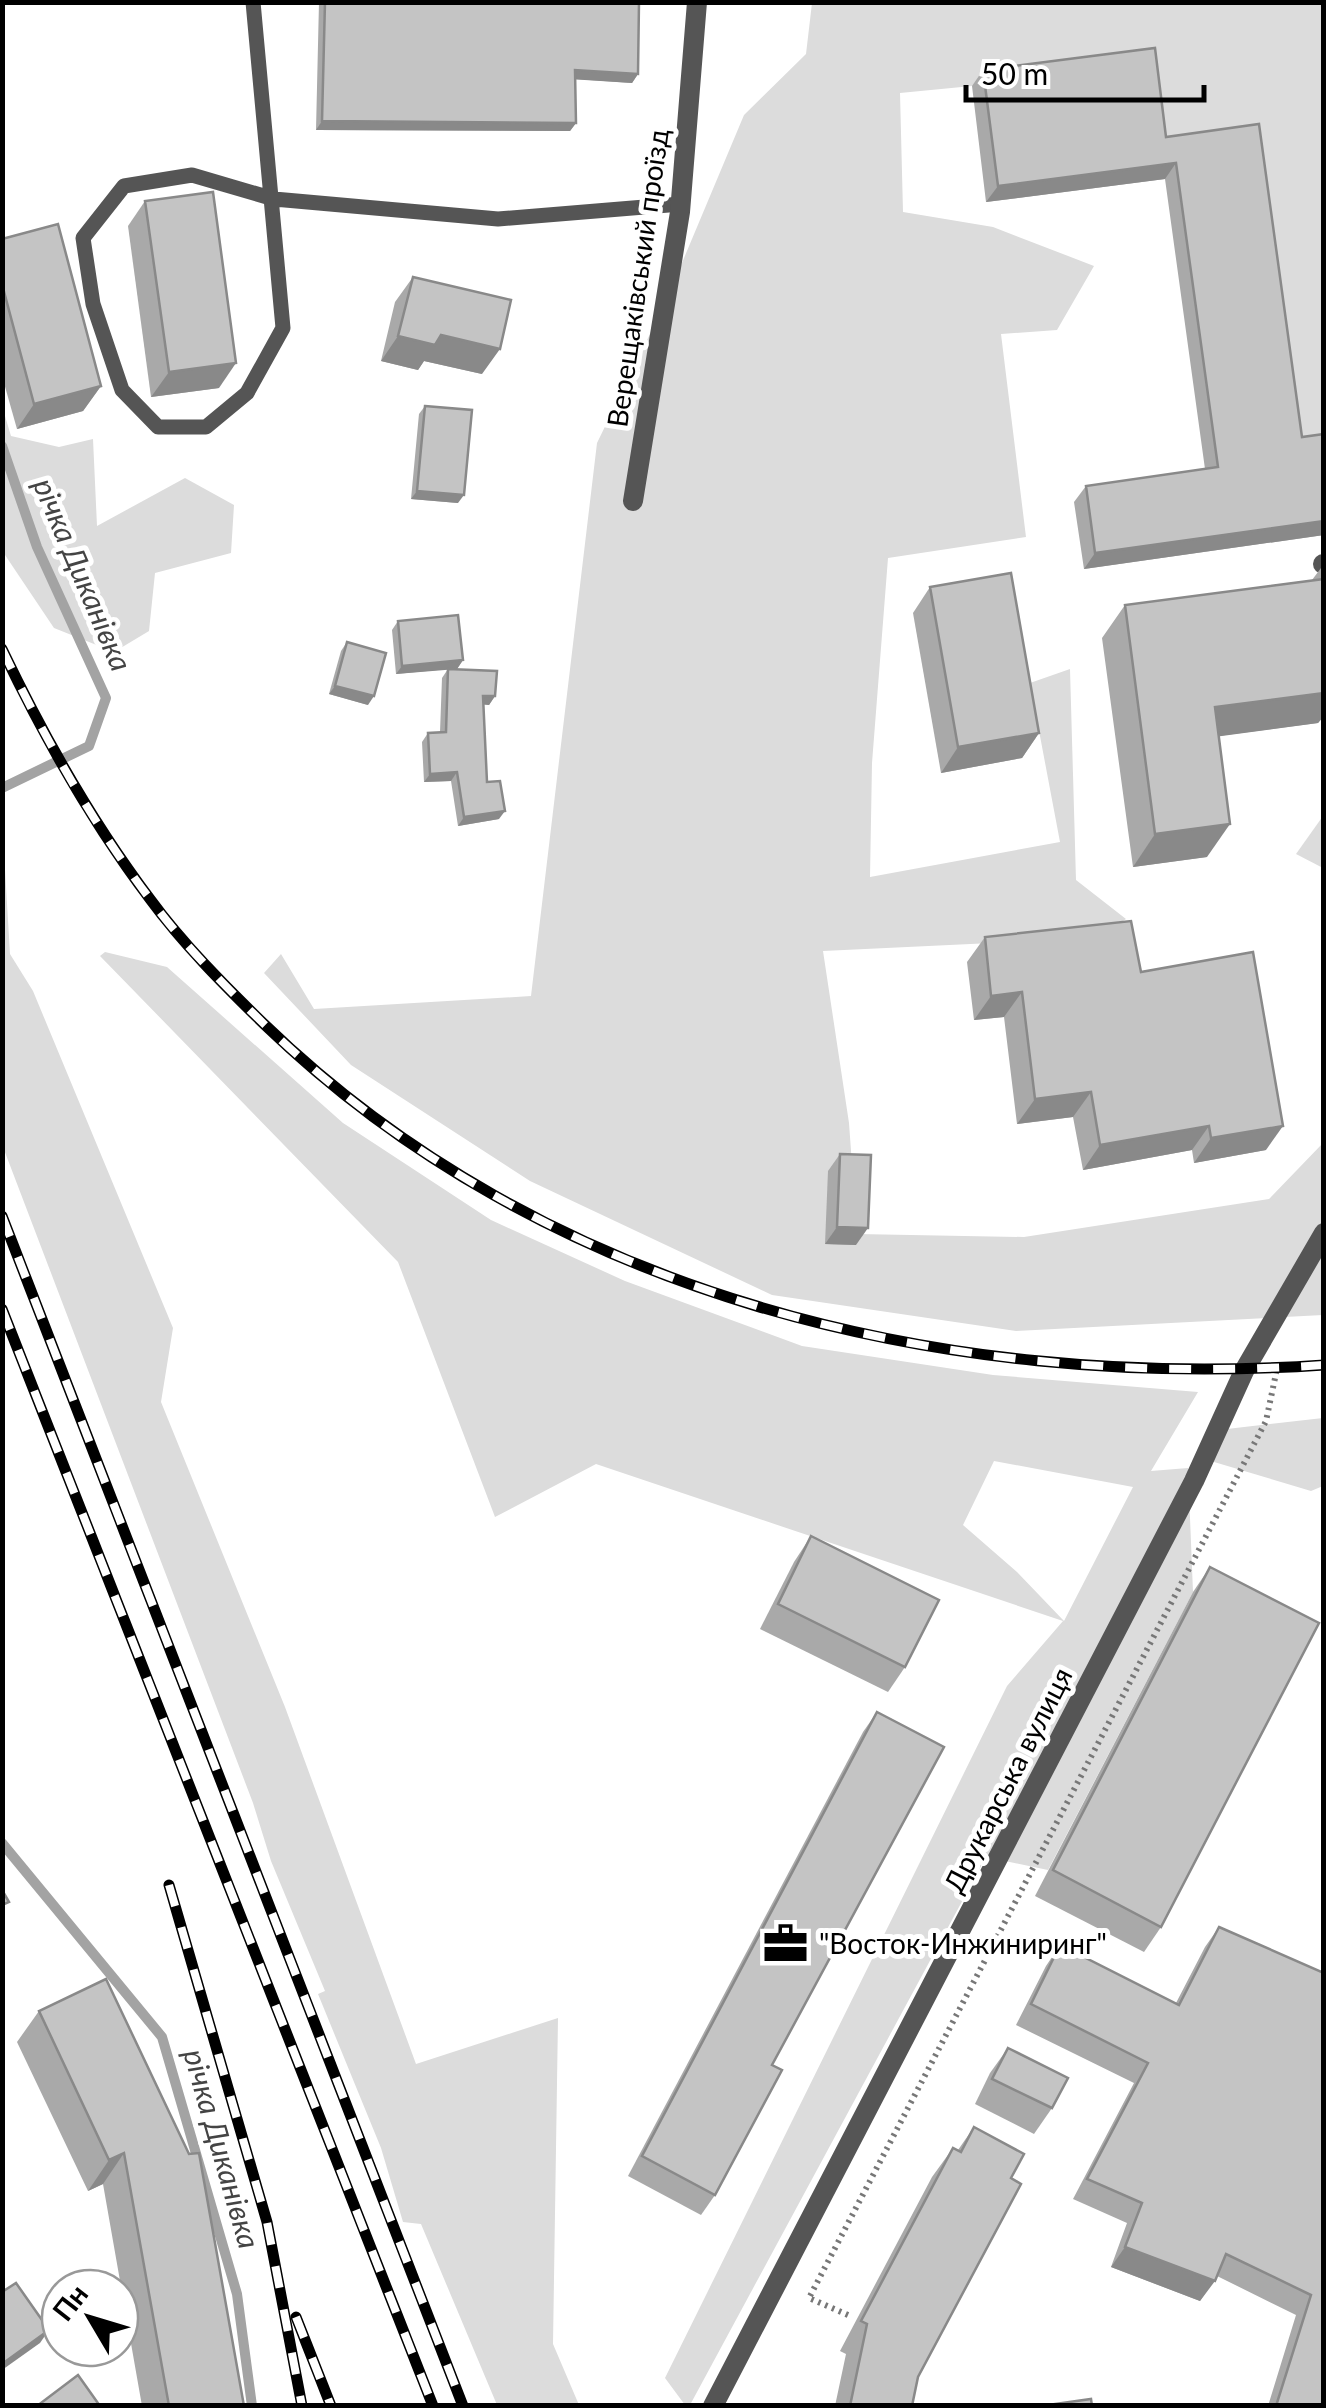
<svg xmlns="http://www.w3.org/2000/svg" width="1326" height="2408" viewBox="0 0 1326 2408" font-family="Lato,sans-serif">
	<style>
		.green { fill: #dcdcdc; fill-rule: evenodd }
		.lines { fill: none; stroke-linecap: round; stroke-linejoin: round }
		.stream { stroke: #a3a3a3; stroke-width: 10 }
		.path { stroke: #777; stroke-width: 6; stroke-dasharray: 2.5 5; stroke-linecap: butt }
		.service { stroke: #555; stroke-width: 15 }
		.minor { stroke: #555; stroke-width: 20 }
		.rail-casing { stroke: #000; stroke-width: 11 }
		.rail { stroke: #fff; stroke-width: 8; stroke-dasharray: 22; stroke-linecap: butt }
		.wall { fill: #a9a9a9 }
		.shaded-wall { fill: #898989 }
		.building { fill: #c4c4c4; stroke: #898989; stroke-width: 2.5 }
		.labels { text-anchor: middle; stroke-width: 10; stroke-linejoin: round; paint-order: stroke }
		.street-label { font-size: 28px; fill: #000; stroke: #fff }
		.poi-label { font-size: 28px; fill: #000; stroke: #fff; text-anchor: start }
		.water-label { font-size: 30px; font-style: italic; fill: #444; stroke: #fff }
	</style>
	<rect width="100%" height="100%" fill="#fff"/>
	<g class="green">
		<polygon points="812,3 1323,3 1323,506 1161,152 972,86 900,93 903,212 993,227 1094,266 1057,330 1001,334 1026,537 888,558 872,763 870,877 1060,842 1030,683 1070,669 1076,880 1126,919 1096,938 823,951 849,1123 857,1234 1024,1237 1269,1199 1323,1143 1323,1315 1016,1331 772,1295 530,1181 351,1065 264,973 281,954 314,1009 531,996 597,443 666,301 744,115 806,54"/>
		<polygon points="2,406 11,436 59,447 93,439 97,526 185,478 234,505 231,553 155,573 149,631 114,652 54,628 3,552"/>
		<polygon points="1323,816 1323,868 1296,854"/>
		<polygon points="2,819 10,954 33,991 173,1328 161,1402 285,1707 416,2064 558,2018 553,2344 579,2405 497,2405 421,2224 403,2222 381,2148 318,1994 325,1991 271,1861 253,1803 3,1147"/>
		<path d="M105,952L167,967L343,1123L491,1220L625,1281L802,1346L993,1375L1198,1392L1151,1471L1188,1468L1193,1592L1048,1870L986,1857L690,2405H685L665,2378L1007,1686L1063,1621L596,1464L495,1517L398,1262L100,956ZM994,1461L1133,1487L1064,1621L1017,1572L963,1525Z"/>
		<polygon points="1323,1418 1323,1486 1311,1491 1204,1459 1227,1429"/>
	</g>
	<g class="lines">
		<g class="stream">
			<polyline points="2,446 37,547 106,698 89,746 2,788"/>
			<polyline points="2,1843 162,2037 237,2294 252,2406"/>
		</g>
		<polyline class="path" points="848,2315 809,2298 1266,1421 1278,1364"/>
		<polyline class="service" points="253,2 283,328 247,393 206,427 158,427 122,390 93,304 83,238 124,186 192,175 274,199 498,219 681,204"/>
		<g class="minor">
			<polyline points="633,501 680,212 697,2"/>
			<polyline points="1323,564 1324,564"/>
			<polyline points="713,2406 1194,1481 1244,1371 1324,1233"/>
		</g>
		<defs>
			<g id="rail">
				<path d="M2,649C44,737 91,821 150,899C183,944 224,985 264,1024C544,1295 943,1391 1324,1365"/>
				<polyline points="2,1216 463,2406"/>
				<polyline points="2,1309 433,2406"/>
				<polyline points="169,1885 267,2222 302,2406"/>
				<polyline points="296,2317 331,2406"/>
			</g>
		</defs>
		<use href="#rail" class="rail-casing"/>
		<use href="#rail" class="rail"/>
	</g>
	<g class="wall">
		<polygon points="319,2 639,2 638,74 632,83 575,79 576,123 570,131 316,130"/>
		<polygon points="983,70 1166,137 1302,437 1324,434 1324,535 1084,569 1074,502 1086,486 1205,469 1165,179 986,202 972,86"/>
		<polygon points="145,201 219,388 151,397 128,226"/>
		<polygon points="2,239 101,386 83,411 17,429 2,376"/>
		<polygon points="413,277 482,374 424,361 418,370 381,361 395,302"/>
		<polygon points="425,406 458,503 411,499 419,414"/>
		<polygon points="1324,564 1324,716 1318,723 1218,736 1207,857 1133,867 1102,638 1125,605 1312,580"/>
		<polygon points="930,587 1039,733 1022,758 941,773 913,613"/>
		<polygon points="398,621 463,660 457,669 495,696 489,705 483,704 487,782 499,819 458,826 451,781 424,782 422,742 428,733 440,732 442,678 448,669 396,674 392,630"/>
		<polygon points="347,642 368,705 329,694 341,651"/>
		<polygon points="985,937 1141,972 1266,1150 1194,1163 1192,1150 1083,1170 1073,1117 1017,1124 1004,1017 974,1020 967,962"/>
		<polygon points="840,1154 856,1245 825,1244 828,1171"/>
		<polygon points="811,1536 905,1667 888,1692 760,1629 794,1562"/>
		<polygon points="1210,1567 1161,1927 1144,1952 1035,1896 1193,1592"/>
		<polygon points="877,1712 772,2065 715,2195 701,2215 628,2176 863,1732"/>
		<polygon points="1219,1927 1324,1973 1324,2406 1268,2406 1296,2315 1217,2276 1200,2301 1111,2267 1127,2223 1073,2199 1134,2083 1016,2025 1046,1966 1060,1945 1176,2003 1205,1947"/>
		<polygon points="39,2011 189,2154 244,2406 142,2406 103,2184 88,2191 17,2042"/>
		<polygon points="1008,2048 1052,2108 1034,2134 975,2104 990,2073"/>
		<polygon points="974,2127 1011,2178 918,2377 912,2406 835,2406 846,2354 840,2351 932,2177 953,2148 958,2150"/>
	</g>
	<g class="shaded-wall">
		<polygon points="575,70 638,74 632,83 569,79"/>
		<polygon points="322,121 576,123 570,131 316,130"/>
		<polygon points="1176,163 1165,179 986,202 998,186"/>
		<polygon points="441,335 500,349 482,374 424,361 418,370 381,361 398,336"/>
		<polygon points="236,363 219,388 151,397 169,372"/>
		<polygon points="101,386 83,411 17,429 34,404"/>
		<polygon points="417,491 464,495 458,503 411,499"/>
		<polygon points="1324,521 1324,535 1084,569 1095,553"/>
		<polygon points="463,660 457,669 396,674 402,666"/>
		<polygon points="335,686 374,696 368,705 329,694"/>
		<polygon points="1324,693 1324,716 1318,723 1192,740 1215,707"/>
		<polygon points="483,696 495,696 489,705 477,704"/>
		<polygon points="1039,733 1022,758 941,773 958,747"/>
		<polygon points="457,772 451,781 424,782 430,774"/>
		<polygon points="505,811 499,819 458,826 464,817"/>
		<polygon points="1230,824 1207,857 1133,867 1155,834"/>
		<polygon points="1022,992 1004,1017 974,1020 991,996"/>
		<polygon points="1091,1092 1073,1117 1017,1124 1035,1099"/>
		<polygon points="1209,1126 1192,1150 1083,1170 1100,1145"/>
		<polygon points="1283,1126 1266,1150 1194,1163 1211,1138"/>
		<polygon points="837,1227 868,1228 856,1245 825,1244"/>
		<polygon points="124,2153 103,2184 88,2191 109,2160"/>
		<polygon points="1125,2247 1215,2281 1200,2301 1111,2267"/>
		<polygon points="49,2330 40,2343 2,2370 2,2364"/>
	</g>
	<g class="building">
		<polygon points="325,2 639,2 638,74 575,70 576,123 322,121"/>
		<polygon points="1155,48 1166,137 1259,124 1302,437 1324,434 1324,521 1095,553 1086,486 1218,467 1176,163 998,186 983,70"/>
		<polygon points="213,192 236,363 169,372 145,201"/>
		<polygon points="58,224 101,386 34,404 2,284 2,239"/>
		<polygon points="413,277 511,300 500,349 441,335 435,345 398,336"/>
		<polygon points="425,406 472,410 464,495 417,491"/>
		<polygon points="1011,573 1039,733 958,747 930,587"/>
		<polygon points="1324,579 1324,693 1215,707 1230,824 1155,834 1125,605"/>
		<polygon points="458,615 463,660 402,666 398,621"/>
		<polygon points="347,642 386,653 374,696 335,686"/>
		<polygon points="448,669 497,671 495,696 483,696 487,782 500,781 505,811 464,817 457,772 430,774 428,733 446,732"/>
		<polygon points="1131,921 1141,972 1253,952 1283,1126 1211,1138 1209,1126 1100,1145 1091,1092 1035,1099 1022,992 991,996 985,937"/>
		<polygon points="840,1154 871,1155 868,1228 837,1227"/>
		<polygon points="811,1536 939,1600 905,1667 778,1604"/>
		<polygon points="1210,1567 1319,1623 1161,1927 1053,1870"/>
		<polygon points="877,1712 944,1747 772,2065 782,2070 715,2195 642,2156"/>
		<polygon points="2,1890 9,1902 2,1905"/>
		<polygon points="1219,1927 1324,1973 1324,2406 1276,2406 1311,2295 1226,2254 1215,2281 1125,2247 1142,2203 1087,2179 1148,2063 1031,2004 1060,1945 1179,2005"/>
		<polygon points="106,1979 189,2154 199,2153 244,2406 169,2406 124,2153 109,2160 39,2011"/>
		<polygon points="1008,2048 1068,2078 1052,2108 992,2079"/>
		<polygon points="974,2127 1024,2154 1011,2178 1021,2184 918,2377 912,2406 850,2406 867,2324 861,2321 953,2148 961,2152"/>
		<polygon points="16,2283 49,2330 2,2364 2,2292"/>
		<polygon points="78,2375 100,2406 37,2406"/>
		<polygon points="1091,2399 1092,2406 1041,2406"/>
	</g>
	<defs>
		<symbol id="office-bare" viewBox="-9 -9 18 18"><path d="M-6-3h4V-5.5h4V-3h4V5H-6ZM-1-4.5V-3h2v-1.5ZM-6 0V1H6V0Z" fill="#000" stroke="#fff" stroke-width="2.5" paint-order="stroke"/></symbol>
	</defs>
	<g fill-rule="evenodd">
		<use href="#office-bare" x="754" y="1912" width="63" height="63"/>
	</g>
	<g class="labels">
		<g class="street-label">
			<text transform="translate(638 278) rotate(-82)" y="10">Верещаківський проїзд</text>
			<text transform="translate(1008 1780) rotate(-63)" y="10">Друкарська вулиця</text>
		</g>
		<g class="poi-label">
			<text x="819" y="1954">"Восток-Инжиниринг"</text>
		</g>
		<g class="water-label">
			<text transform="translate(82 575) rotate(67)" y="10">річка Диканівка</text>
			<text transform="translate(221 2149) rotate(74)" y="10">річка Диканівка</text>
		</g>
	</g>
	<rect width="1326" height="2408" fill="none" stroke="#000000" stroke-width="10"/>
	<g transform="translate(90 2318) rotate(308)"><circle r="48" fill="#ffffff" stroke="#999999" stroke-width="2.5"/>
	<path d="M0-8L18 38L0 25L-18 38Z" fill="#000000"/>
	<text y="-15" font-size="28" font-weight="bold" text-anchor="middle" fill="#000000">Пн</text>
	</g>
	<path d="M966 85v15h238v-15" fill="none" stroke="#000000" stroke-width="5"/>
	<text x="981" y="85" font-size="30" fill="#000000" stroke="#ffffff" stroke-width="8" paint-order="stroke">50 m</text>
</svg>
